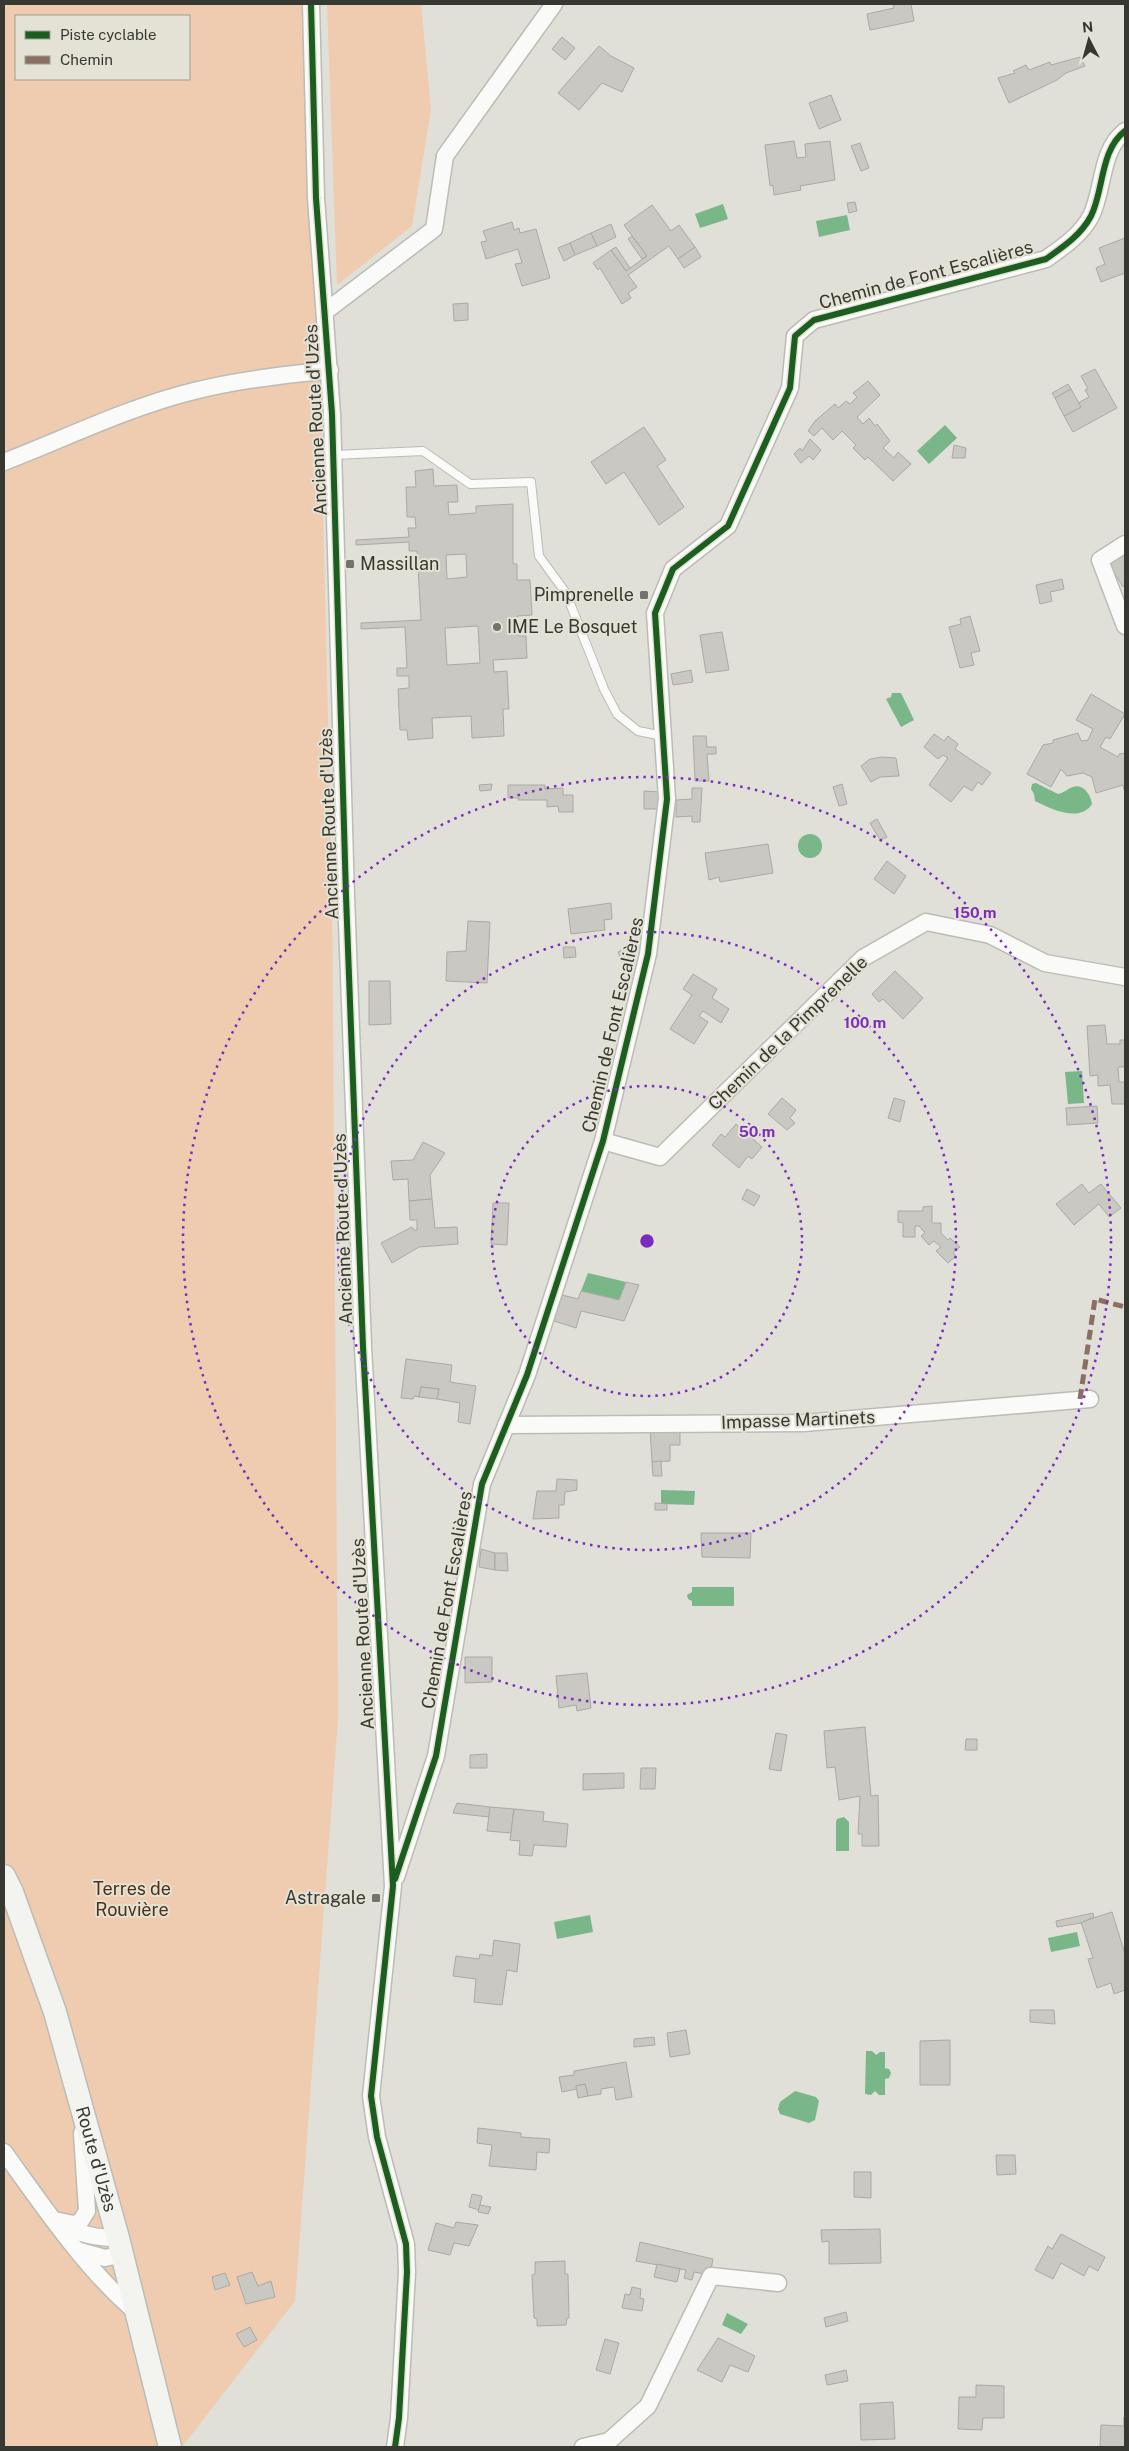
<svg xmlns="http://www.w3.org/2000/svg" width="1129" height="2451" viewBox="0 0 1129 2451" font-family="'Public Sans',sans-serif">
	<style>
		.green { fill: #efcbb0; fill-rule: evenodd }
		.water { fill: #79b788 }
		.building { fill: #cac8c2; stroke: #aba9a4; fill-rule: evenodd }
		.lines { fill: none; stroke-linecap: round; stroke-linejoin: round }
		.service-casing { stroke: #bcbcb6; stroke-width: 10 }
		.minor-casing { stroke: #bcbcb6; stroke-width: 19 }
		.secondary-casing { stroke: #bcbcb6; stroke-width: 25 }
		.service { stroke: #fafaf9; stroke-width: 8 }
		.minor { stroke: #fafaf9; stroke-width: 16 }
		.secondary { stroke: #f3f3f0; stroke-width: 22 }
		.quiet { stroke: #8d6e63; stroke-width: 5; stroke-dasharray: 10 5; stroke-linecap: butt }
		.cycleway-casing { stroke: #e3e2d4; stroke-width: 9 }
		.cycleway { stroke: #1b5e20; stroke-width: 6 }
		.ring { fill: none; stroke: #7b2cbf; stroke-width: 2.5; stroke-dasharray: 2.5 5 }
		.poi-dot { fill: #73726c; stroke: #e3e2d4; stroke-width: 2 }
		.labels { text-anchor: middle; stroke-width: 4; stroke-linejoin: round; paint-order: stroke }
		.street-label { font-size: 18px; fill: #383832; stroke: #e3e2d4 }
		.poi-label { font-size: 18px; fill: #383832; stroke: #e3e2d4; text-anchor: start }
		.park-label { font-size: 18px; fill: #512f16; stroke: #e3e2d4 }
		.centre { fill: #7b2cbf; stroke: #e3e2d4; stroke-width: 2.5 }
		.ring-label { font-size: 15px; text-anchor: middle; font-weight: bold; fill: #7b2cbf; stroke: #e3e2d4; stroke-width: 4; stroke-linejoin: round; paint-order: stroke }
	</style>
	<rect width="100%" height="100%" fill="#e0dfd8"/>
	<g class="green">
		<path d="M4,4H311L332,891L338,1718L295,2301L182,2447H4ZM16,16H189V79H16Z"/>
		<polygon points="327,4 421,4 431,110 412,226 337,285"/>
	</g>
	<g class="water">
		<polygon points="723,204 728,219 700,228 695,214"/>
		<polygon points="847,215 850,230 819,237 816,221"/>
		<polygon points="945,425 957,438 929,464 917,451"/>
		<polygon points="892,693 901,693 914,720 901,727 886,699 891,697"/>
		<path d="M1036,783L1058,794C1064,793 1067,789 1073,787C1083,783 1091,795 1092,804C1080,823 1051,809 1035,801L1034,794L1031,789L1032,784Z"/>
		<circle cx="810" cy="846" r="12"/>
		<polygon points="1082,1071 1084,1103 1068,1104 1065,1072"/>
		<polygon points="588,1273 626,1282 619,1300 581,1291"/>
		<polygon points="661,1490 695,1491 694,1505 661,1504"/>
		<polygon points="692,1587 734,1587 734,1606 692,1606 692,1601 688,1599 687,1595 692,1592"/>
		<polygon points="844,1817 849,1822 849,1851 836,1851 836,1822 837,1819"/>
		<polygon points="590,1915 593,1932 557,1939 554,1922"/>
		<polygon points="1077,1932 1080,1946 1051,1952 1048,1938"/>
		<polygon points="866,2051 872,2051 876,2055 880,2052 885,2052 885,2068 889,2069 891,2073 889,2078 885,2079 885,2095 879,2095 875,2091 871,2095 865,2094"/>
		<polygon points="795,2091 816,2097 819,2101 815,2120 809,2123 780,2114 778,2109 780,2102"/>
		<polygon points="727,2313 748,2324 741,2334 722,2325"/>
	</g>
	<g class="building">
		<polygon points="893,4 911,4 914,21 870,30 867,14 894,8"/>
		<polygon points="562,37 575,48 565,60 552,49"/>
		<polygon points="599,46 611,56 634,68 622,92 602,83 579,110 558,93"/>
		<polygon points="1080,57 1085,66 1066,73 1057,80 1009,103 998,78 1015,73 1013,71 1026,65 1029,70 1050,62 1051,65"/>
		<polygon points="831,95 841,120 819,129 809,103"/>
		<polygon points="794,141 797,158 806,157 805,144 830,141 835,180 800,186 801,190 774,195 773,185 770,186 765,145"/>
		<polygon points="860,143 869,168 861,171 851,146"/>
		<polygon points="855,202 857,211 849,213 847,203"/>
		<polygon points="652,205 671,231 679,225 695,247 678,259 669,246 628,275 637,287 628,293 631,298 622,304 600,268 598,270 593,263 611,250 626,271 647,256 624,225"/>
		<polygon points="512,222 514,230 519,228 520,233 536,229 550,278 522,286 515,264 522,263 518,249 486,259 481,242 487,241 483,231"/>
		<polygon points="611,224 616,237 597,246 591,233"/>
		<polygon points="591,233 597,246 575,255 570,243"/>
		<polygon points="632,236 647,256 642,259 628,239"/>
		<polygon points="1125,238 1125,273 1101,282 1096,268 1105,264 1099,248"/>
		<polygon points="570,243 575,255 564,261 558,248"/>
		<polygon points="616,247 630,268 626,271 611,250"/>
		<polygon points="695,247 701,257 684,268 678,259"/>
		<polygon points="468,303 468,320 454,321 453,304"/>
		<polygon points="1095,369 1117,408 1073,432 1064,416 1081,407 1078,403 1089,397 1085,390 1088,389 1081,376"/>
		<polygon points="868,381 880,395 857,417 863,424 869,418 875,426 877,424 890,441 883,448 894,458 898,452 911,464 893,481 868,457 865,460 853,448 856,445 842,431 833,440 822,428 814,436 808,431 815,421 835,404 838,408 846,401 850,404 857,397 853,393"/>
		<polygon points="1068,384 1071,389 1055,398 1052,393"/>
		<polygon points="1071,389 1081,407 1064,416 1055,398"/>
		<polygon points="644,427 666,460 657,466 684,507 659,525 624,472 606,484 591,462"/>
		<polygon points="810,439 821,450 813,460 809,456 801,463 794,454 800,448 802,451"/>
		<polygon points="954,445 966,448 965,458 952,458"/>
		<path d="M433,469L434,486L457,485L458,502H448L449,515L476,513V506L513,504V564H517V580H530L532,615L517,616L518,636H526L527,658L493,660L494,672L507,671L509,709H503L504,736L472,738L471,716L432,718L433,738L408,740L407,730H400L398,689L409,688V676H397V668H407L405,627L361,629V623L421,620L417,551H409V542L356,545V540L409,537L408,528H416L415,517H407L406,487H416L415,471ZM466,554L467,577L447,579L446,555ZM478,626L480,663L447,665L445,628Z"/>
		<polygon points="1125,552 1125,585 1123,587 1107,561"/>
		<polygon points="1062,579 1064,589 1050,592 1052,601 1040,604 1036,585"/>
		<polygon points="970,616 980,651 971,653 974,665 960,668 949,627 961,624 960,619"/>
		<polygon points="722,632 729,670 706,673 700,635"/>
		<polygon points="691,670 693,682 673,685 671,674"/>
		<polygon points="1091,694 1125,714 1110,739 1106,737 1100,747 1118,757 1119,754 1125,753 1125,793 1123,785 1096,793 1092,777 1083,773 1067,776 1061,769 1051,787 1027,774 1043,745 1053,743 1053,740 1078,733 1081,741 1088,740 1093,729 1076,720"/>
		<polygon points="934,734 944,741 948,736 958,744 955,749 991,773 982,785 978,782 972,791 964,786 951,802 929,785 948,758 943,755 938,759 924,747"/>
		<polygon points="693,736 706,736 707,747 716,747 716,754 707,754 709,781 695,781"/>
		<polygon points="882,757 896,758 899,776 880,777 871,782 861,766 870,759"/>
		<polygon points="492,784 491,790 480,791 479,785"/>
		<polygon points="842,784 847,804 839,806 833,787"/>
		<polygon points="508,785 545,785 545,789 563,788 563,795 573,795 573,812 559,812 558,806 547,807 547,800 518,800 519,798 508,798"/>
		<polygon points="692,788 702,788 700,822 692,822 692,816 676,817 676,800 692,799"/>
		<polygon points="644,791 660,792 660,809 644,809"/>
		<polygon points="877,819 887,837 880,840 870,823"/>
		<polygon points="768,844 773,873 720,882 719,877 709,880 705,853"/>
		<polygon points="887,861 906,876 894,894 874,879"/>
		<polygon points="611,903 612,919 604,920 605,930 571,934 568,909"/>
		<polygon points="468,921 490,922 487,983 446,981 447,952 466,951"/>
		<polygon points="563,947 575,947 576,957 564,958"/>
		<polygon points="629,947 633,956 622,961 618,952"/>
		<polygon points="895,971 923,998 903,1019 883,999 879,1002 872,994"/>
		<polygon points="693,974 717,989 712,998 729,1009 721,1023 703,1011 699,1016 708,1022 694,1044 670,1029 692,995 683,989"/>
		<polygon points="369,981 390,981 391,1024 369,1025"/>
		<polygon points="1105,1025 1107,1044 1120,1044 1120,1040 1125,1040 1125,1067 1118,1067 1119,1082 1125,1082 1125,1104 1112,1104 1110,1085 1098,1086 1098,1075 1090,1076 1087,1026"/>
		<polygon points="782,1098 796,1110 790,1118 795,1123 787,1130 768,1114"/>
		<polygon points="894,1098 905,1101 900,1122 888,1118"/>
		<polygon points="1097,1106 1098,1123 1067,1125 1066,1108"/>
		<polygon points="736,1124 762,1147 752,1159 748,1156 739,1168 712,1145 721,1134 725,1137"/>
		<polygon points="423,1142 445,1153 430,1175 432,1199 409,1201 408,1179 393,1180 391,1161 413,1160"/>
		<polygon points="1082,1184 1089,1193 1101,1184 1121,1208 1109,1217 1099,1204 1074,1225 1056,1204"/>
		<polygon points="747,1189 760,1196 754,1206 742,1199"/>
		<polygon points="432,1199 435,1228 457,1227 458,1244 419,1247 392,1263 381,1243 412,1227 414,1230 417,1230 417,1220 410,1220 409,1201"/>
		<polygon points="493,1203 509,1203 507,1245 491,1244"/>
		<polygon points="932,1206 932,1223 941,1223 941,1233 948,1240 950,1238 960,1247 953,1253 956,1256 948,1263 936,1251 941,1247 934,1241 929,1245 921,1236 925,1233 919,1226 915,1226 915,1237 903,1237 903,1223 898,1222 898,1211 923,1211 923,1207"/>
		<polygon points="626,1282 639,1285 624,1321 581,1311 576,1328 554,1321 562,1295 578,1299 581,1291 619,1300"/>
		<polygon points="406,1359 452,1365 450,1382 476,1386 470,1424 458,1422 460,1403 437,1399 439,1389 421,1387 419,1397 414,1396 413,1399 401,1398"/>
		<polygon points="421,1387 439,1389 437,1399 419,1397"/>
		<polygon points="680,1427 680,1445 670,1445 670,1461 652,1462 650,1428"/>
		<polygon points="661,1461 662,1476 653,1476 652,1462"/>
		<polygon points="557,1479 577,1480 577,1490 565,1492 564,1505 559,1505 559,1518 533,1519 537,1491 556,1491"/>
		<polygon points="655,1503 667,1504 667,1510 655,1510"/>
		<polygon points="701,1533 751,1533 750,1558 702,1557"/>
		<polygon points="481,1549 495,1553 495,1570 479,1567"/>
		<polygon points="495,1553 507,1553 508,1571 495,1570"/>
		<polygon points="465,1657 492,1657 492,1682 465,1683"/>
		<polygon points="587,1673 591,1708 577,1711 576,1705 559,1708 556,1676"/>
		<polygon points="865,1727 871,1796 878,1795 879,1846 862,1846 862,1834 858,1834 860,1796 839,1800 835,1767 827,1768 824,1731"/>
		<polygon points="776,1733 787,1735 781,1771 769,1769"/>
		<polygon points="966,1739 977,1739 977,1750 965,1750"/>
		<polygon points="487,1754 487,1768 470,1768 470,1755"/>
		<polygon points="641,1768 656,1768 655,1789 640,1789"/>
		<polygon points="624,1773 624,1788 583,1790 583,1774"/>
		<polygon points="457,1803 490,1807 489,1817 453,1813"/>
		<polygon points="490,1807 514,1809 511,1833 487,1831"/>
		<polygon points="514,1809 544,1812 543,1821 568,1824 566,1847 534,1845 532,1856 519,1855 520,1841 510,1840"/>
		<polygon points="1112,1912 1125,1954 1125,1990 1114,1994 1111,1983 1097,1988 1088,1959 1093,1958 1081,1922"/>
		<polygon points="1093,1913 1094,1917 1081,1923 1057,1927 1056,1921"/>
		<polygon points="494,1940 520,1944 517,1972 507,1970 502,2005 474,2002 476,1979 453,1976 456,1956 479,1959 480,1954 492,1956"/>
		<polygon points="1030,2010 1054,2010 1055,2024 1030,2022"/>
		<polygon points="686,2030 690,2054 670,2057 667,2033"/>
		<polygon points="654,2037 655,2045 634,2047 634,2039"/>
		<polygon points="950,2040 950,2085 920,2085 920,2041"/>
		<polygon points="626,2062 632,2097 616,2100 614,2087 601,2089 601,2094 588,2096 585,2084 576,2086 577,2089 562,2092 559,2077 574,2075 574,2071"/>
		<polygon points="585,2084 588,2096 578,2098 576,2086"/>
		<polygon points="478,2128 521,2133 521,2137 550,2139 549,2153 537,2152 536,2170 489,2166 492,2145 477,2143"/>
		<polygon points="996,2155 1015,2155 1016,2174 997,2175"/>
		<polygon points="854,2172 871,2172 871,2198 854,2197"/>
		<polygon points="472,2194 482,2196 479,2210 469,2207"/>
		<polygon points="480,2205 491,2207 488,2214 478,2212"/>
		<polygon points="456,2222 478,2225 469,2246 454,2243 450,2255 428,2250 436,2223 454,2228"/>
		<polygon points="880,2229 881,2263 829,2264 829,2241 822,2242 821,2230"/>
		<polygon points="1061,2234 1105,2257 1098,2271 1089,2266 1084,2276 1061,2263 1053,2279 1035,2270 1048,2246 1052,2249"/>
		<polygon points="640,2242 713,2259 710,2275 694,2272 692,2280 684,2278 686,2270 636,2261"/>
		<polygon points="565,2261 565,2274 568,2274 569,2318 567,2318 566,2325 537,2326 537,2319 534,2318 532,2275 535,2274 535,2262"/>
		<polygon points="657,2264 680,2269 677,2282 654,2277"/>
		<polygon points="252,2272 258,2286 271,2281 275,2297 246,2304 237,2277"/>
		<polygon points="225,2273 230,2285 215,2290 212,2277"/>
		<polygon points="632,2287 641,2289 640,2298 644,2299 642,2311 622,2308 625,2294 630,2295"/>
		<polygon points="846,2312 848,2321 826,2327 824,2318"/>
		<polygon points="250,2327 257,2340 244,2347 236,2334"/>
		<polygon points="718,2338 755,2356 748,2372 730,2365 722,2382 697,2370"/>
		<polygon points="605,2339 619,2343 610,2374 596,2370"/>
		<polygon points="846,2370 848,2381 827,2385 825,2375"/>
		<polygon points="976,2385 1004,2386 1004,2418 983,2418 982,2430 958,2429 959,2397 976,2397"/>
		<polygon points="893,2402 895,2439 861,2440 860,2404"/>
		<polygon points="1124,2417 1125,2447 1100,2447 1101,2425 1124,2426"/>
	</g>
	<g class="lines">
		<defs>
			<polyline id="service" points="334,455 423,451 470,484 531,482 539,556 566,593 604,689 617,714 638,731 663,736"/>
			<g id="minor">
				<polyline points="311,4 316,198 332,414 346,896 363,1347 393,1886 371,2096 377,2137 406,2244 407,2272 399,2418 395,2447"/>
				<polyline points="326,311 434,229 445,156 554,4"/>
				<path d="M4,462C66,438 129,407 194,391C238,380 284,375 330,370"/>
				<polyline points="1125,544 1100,560 1125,626"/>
				<polyline points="603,1141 660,1157 863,958 926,922 990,935 1045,963 1125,977"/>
				<polyline points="506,1425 804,1423 1090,1399"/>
				<path d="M396,1877L436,1756L482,1484L527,1375L603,1141L648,954L667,799L655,613L673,569L728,526L790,388L795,336L814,320L1046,259C1063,247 1081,235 1091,216C1104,190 1100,150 1125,131"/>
				<path d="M4,2152C43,2206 86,2270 136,2312"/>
				<polyline points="54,2220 74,2224 80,2222 87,2211 82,2133"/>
				<path d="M62,2224C81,2235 97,2238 118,2238"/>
				<polyline points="80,2251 105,2258 122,2254"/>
				<polyline points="583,2447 609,2441 648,2406 711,2276 778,2283"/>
			</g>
			<g id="secondary">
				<path id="s1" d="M4,1876L12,1892L55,2012L118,2238L170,2447"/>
			</g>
		</defs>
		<use href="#service" class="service-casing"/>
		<use href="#minor" class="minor-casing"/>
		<use href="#secondary" class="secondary-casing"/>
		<use href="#service" class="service"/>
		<use href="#minor" class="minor"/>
		<use href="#secondary" class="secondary"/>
		<polyline class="quiet" points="1080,1399 1095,1299 1125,1307"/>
		<defs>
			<g id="cycleway">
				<polyline points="311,4 316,198 332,414 346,896 363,1347 393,1886 371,2096 377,2137 406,2244 407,2272 399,2418 395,2447"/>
				<path d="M395,1879L436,1756L482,1484L527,1375L603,1141L648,954L667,799L655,613L673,569L728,526L790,388L795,336L814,320L1046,259C1063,247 1081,235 1091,216C1104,190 1100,150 1125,131"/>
			</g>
		</defs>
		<use href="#cycleway" class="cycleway-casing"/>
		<use href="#cycleway" class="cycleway"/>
	</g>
	<g class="ring">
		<circle cx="647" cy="1241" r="155"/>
		<circle cx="647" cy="1241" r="309"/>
		<circle cx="647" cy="1241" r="464"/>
	</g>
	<g class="poi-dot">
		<rect x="345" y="559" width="10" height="10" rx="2.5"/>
		<rect x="639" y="590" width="10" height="10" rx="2.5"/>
		<circle cx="497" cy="627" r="5"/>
		<rect x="371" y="1893" width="10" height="10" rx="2.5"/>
	</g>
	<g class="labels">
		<g class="street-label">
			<text transform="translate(926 275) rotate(-15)" y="6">Chemin de Font Escalières</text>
			<text transform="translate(316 420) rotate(-93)" y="6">Ancienne Route d'Uzès</text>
			<text transform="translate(329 824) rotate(-92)" y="6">Ancienne Route d'Uzès</text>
			<text transform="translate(613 1025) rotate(-77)" y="6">Chemin de Font Escalières</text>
			<text transform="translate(788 1033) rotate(-44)" y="6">Chemin de la Pimprenelle</text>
			<text transform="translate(343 1229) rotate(-92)" y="6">Ancienne Route d'Uzès</text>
			<text transform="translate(798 1420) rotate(-2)" y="6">Impasse Martinets</text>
			<text transform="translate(447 1600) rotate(-80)" y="6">Chemin de Font Escalières</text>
			<text transform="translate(363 1634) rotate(-93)" y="6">Ancienne Route d'Uzès</text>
			<text dy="6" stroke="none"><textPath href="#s1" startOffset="298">Route d'Uzès</textPath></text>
		</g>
		<g class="poi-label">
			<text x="360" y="570">Massillan</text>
			<text x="634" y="601" text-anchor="end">Pimprenelle</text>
			<text x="507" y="633">IME Le Bosquet</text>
			<text x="366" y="1904" text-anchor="end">Astragale</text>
		</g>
		<g class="park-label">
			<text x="132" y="1895">Terres de<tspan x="132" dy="21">Rouvière</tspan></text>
		</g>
	</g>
	<circle cx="647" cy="1241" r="8" class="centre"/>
	<g class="ring-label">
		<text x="975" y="918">150 m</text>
		<text x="865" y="1028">100 m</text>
		<text x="757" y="1137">50 m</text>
	</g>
	<rect width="1129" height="2451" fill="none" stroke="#383832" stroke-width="10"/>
	<rect x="15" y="15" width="175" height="65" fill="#e3e2d4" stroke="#9f9e93"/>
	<rect x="25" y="31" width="25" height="8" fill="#1b5e20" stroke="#9f9e93"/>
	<text x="60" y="40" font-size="15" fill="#383832">Piste cyclable</text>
	<rect x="25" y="56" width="25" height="8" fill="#8d6e63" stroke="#9f9e93"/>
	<text x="60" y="65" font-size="15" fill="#383832">Chemin</text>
	<g transform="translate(1089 40) rotate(354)" stroke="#e3e2d4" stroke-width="4" paint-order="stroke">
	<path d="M0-4L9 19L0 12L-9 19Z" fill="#383832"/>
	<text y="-8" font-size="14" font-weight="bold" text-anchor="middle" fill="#383832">N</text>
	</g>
</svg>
